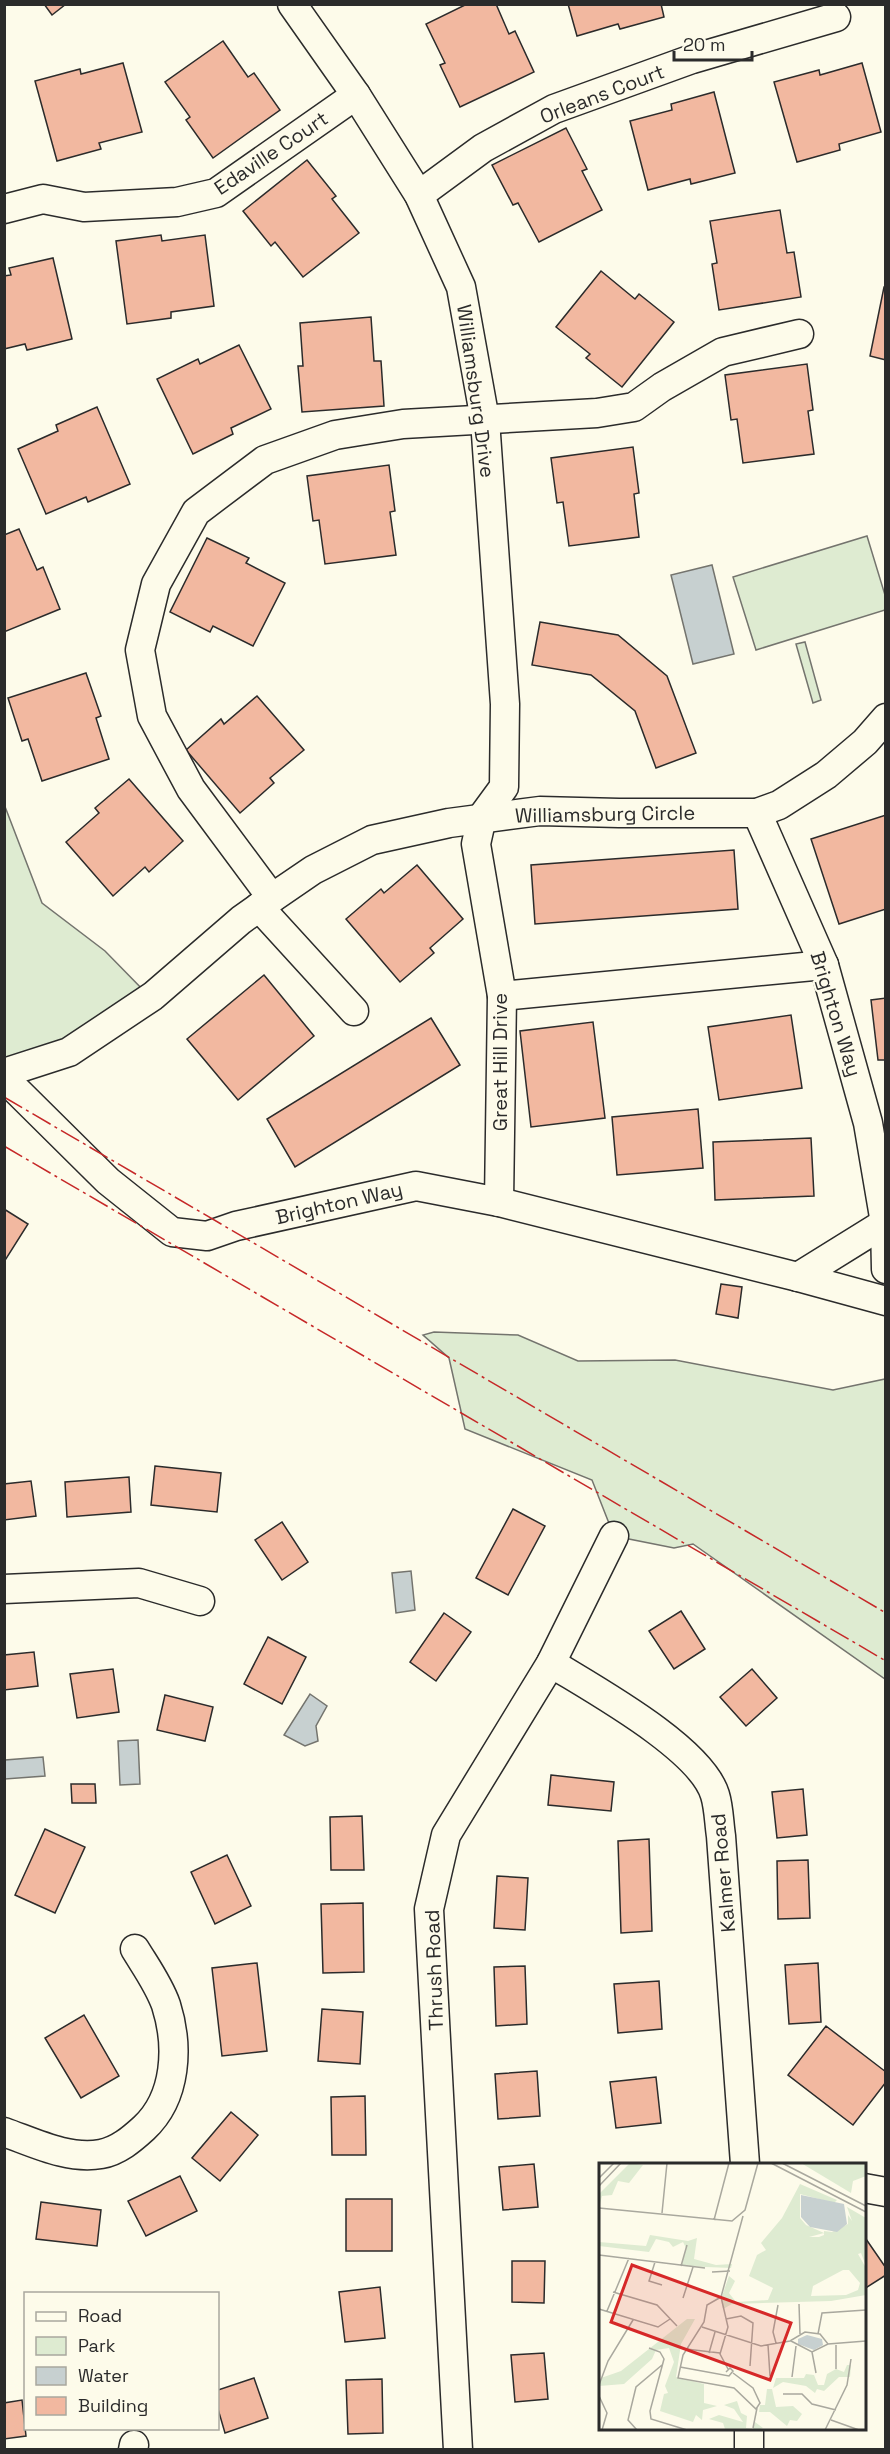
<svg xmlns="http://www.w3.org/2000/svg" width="890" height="2454" viewBox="0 0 890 2454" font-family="'Space Grotesk',sans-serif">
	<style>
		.green { fill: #deebd1; stroke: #74746e; stroke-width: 1.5 }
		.water { fill: #c7d0d0; stroke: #74746e; stroke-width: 1.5 }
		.building { fill: #f2b8a0; stroke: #2b2b2b; stroke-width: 1.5 }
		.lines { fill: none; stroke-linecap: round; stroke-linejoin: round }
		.minor-casing { stroke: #2b2b2b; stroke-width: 31 }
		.minor { stroke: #fdfbea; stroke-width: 28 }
		.power { stroke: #c62828; stroke-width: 1.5; stroke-dasharray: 21 4.5 3 4.5; stroke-linecap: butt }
		.labels { text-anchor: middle; stroke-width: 4.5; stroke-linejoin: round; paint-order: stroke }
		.street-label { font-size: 20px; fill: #2b2b2b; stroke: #fdfbea }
		.inset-road { fill: none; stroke: #a9a89e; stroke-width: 1.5 }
		.view { fill: #d62828; fill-opacity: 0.15; stroke: #d62828; stroke-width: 3 }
		.inset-edge { fill: none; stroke: #2b2b2b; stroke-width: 3 }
	</style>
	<rect width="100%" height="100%" fill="#fdfbea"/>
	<g class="green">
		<polygon points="867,536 885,595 885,610 756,650 733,577"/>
		<polygon points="805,642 821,700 813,703 796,644"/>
		<polygon points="4,804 42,903 105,951 146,993 143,1000 4,1070"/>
		<polygon points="434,1332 518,1335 578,1361 675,1360 833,1390 885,1379 885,1679 693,1544 674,1548 614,1536 592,1480 465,1429 449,1358 423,1335"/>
	</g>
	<g class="water">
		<polygon points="712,565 734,654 693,664 671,575"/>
		<polygon points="411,1571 415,1610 396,1613 392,1573"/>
		<polygon points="310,1694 327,1706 316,1726 318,1741 305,1746 284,1735"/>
		<polygon points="138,1740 140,1784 120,1785 118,1741"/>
		<polygon points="43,1757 45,1776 5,1779 5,1760"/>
	</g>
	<g class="building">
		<polygon points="44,4 66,4 52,15"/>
		<polygon points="467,4 496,4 509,34 515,31 534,72 460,107 440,65 445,63 426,24"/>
		<polygon points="568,4 661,4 664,17 620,29 618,24 577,36"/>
		<polygon points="223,41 248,77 254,73 280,110 213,158 186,120 190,117 165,82"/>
		<polygon points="123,63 142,132 99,143 101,149 57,161 35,81 80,69 81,74"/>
		<polygon points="862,63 881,132 839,144 840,150 797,162 774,82 819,70 820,75"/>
		<polygon points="714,92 735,173 691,184 690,179 648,190 630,121 672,110 671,104"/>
		<polygon points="566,128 587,169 582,171 602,210 539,242 518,203 513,205 492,165"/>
		<polygon points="307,160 336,196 332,199 359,233 303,277 275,242 271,246 243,211"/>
		<polygon points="780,210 787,253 794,252 801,297 719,310 712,264 717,263 710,221"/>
		<polygon points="161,235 162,241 205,235 214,306 171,312 171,318 127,324 116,241"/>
		<polygon points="53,258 72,339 27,350 25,344 4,349 4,276 11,275 9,268"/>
		<polygon points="601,271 635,299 639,294 674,322 622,387 586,358 590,354 556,327"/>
		<polygon points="884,287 886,287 886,360 870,356"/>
		<polygon points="371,317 374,361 381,361 384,406 302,412 298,366 303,366 300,323"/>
		<polygon points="239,345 271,409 231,428 233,434 193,454 157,379 198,359 200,364"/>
		<polygon points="807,364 813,410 808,411 814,454 743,463 737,419 731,420 725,375"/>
		<polygon points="97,407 130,484 88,502 86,497 46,514 18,449 58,431 56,425"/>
		<polygon points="633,447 639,493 634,494 639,537 569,546 563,502 557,503 551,458"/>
		<polygon points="389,465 395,511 390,512 396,555 325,564 319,520 313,521 307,476"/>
		<polygon points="19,529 37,570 43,567 60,609 4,632 4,535"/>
		<polygon points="207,538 249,558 246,563 285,583 253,646 213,626 210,632 170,612"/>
		<polygon points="540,622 618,635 667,676 696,753 656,768 635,711 591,675 532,665"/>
		<polygon points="86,673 101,716 96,718 109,759 42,781 28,739 22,741 8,698"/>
		<polygon points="257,696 304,750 270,778 274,783 240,813 186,750 221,719 224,724"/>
		<polygon points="129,779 183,841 149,872 145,867 113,896 66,842 99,813 95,808"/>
		<polygon points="886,815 886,909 839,924 811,839"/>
		<polygon points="734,850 738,909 535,924 531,865"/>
		<polygon points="417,865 463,919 430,948 434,953 400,982 346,919 381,889 384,893"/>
		<polygon points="264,975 314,1036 238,1100 187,1039"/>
		<polygon points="886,998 886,1060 878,1060 871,1000"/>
		<polygon points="791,1015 802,1088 719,1100 708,1027"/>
		<polygon points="431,1018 460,1065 295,1167 267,1119"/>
		<polygon points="593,1022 605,1118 531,1127 520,1031"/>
		<polygon points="698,1109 703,1168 617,1175 612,1117"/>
		<polygon points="811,1138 814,1196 715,1200 713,1142"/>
		<polygon points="4,1209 28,1224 4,1262"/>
		<polygon points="721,1284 742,1287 738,1318 716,1314"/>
		<polygon points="155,1466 221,1473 217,1512 151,1505"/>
		<polygon points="129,1477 131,1512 67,1517 65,1482"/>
		<polygon points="31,1481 36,1516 4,1520 4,1484"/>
		<polygon points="513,1509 545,1526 508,1595 476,1578"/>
		<polygon points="282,1522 308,1562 282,1580 255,1540"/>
		<polygon points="681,1611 705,1649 674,1669 649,1631"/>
		<polygon points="444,1613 471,1632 436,1681 410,1662"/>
		<polygon points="268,1637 306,1657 282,1704 244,1684"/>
		<polygon points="34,1652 38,1686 4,1690 4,1655"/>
		<polygon points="113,1669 119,1712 77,1718 70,1674"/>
		<polygon points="752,1669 777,1698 746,1726 720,1697"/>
		<polygon points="165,1695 213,1707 205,1741 157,1730"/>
		<polygon points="551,1775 614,1782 611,1811 548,1805"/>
		<polygon points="71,1784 95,1784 96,1803 72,1803"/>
		<polygon points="803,1789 807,1835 777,1838 772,1792"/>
		<polygon points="362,1816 364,1870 331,1870 330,1817"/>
		<polygon points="45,1829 85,1847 55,1913 15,1895"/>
		<polygon points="649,1839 652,1931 621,1933 618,1841"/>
		<polygon points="227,1855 251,1906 215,1924 191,1872"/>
		<polygon points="808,1860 810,1918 778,1919 777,1861"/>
		<polygon points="497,1876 528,1878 525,1930 494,1928"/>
		<polygon points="363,1903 364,1972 323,1973 321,1904"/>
		<polygon points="257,1963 267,2051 222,2056 212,1968"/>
		<polygon points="818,1963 821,2022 789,2024 785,1965"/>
		<polygon points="525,1966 527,2024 496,2026 494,1967"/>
		<polygon points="659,1981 662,2029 618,2033 614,1984"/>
		<polygon points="322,2009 363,2012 360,2064 318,2061"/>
		<polygon points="84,2015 119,2076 81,2098 45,2038"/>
		<polygon points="826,2026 886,2072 886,2082 853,2125 788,2075"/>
		<polygon points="537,2071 540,2116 498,2119 495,2074"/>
		<polygon points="656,2077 661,2123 616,2128 610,2082"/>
		<polygon points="365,2096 366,2155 332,2155 331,2097"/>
		<polygon points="231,2112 258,2135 220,2181 192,2158"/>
		<polygon points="534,2164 538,2207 503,2210 499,2167"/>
		<polygon points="180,2176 197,2211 146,2236 128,2201"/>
		<rect x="346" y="2199" width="46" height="52"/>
		<polygon points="41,2202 101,2210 97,2246 36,2239"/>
		<polygon points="866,2239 886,2268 886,2275 864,2289"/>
		<polygon points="512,2261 545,2261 544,2303 512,2302"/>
		<polygon points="380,2287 385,2338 345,2342 339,2292"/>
		<polygon points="544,2353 548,2399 515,2402 511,2355"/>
		<polygon points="254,2378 268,2418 225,2433 218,2409 218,2390"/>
		<polygon points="382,2379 383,2433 348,2434 346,2380"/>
		<polygon points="22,2400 26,2436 4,2439 4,2403"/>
	</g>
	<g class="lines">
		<defs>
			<g id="minor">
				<polyline points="292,4 356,95 419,195 461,287 485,420 505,704 504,787 482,817 476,844 502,996 499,1202"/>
				<polyline points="419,195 483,148 554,109 692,59 836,17"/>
				<polyline points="4,209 43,199 84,207 177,202 216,193 356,95"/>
				<polyline points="757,813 824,965 868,1123 885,1223 886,1269"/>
				<polyline points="272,898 191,789 152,716 140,650 156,584 196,512 265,460 335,435 403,424 597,413 634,407 662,387 723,352 799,334"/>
				<polyline points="259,907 354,1011"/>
				<polyline points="502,996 824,965"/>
				<polyline points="4,1073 69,1052 153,996 241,920 272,898 313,870 372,840 449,823 540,811 619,813 757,813 779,805 826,775 865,742 886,718"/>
				<polyline points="4,1078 108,1181 172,1232 207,1236 236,1226 416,1186 499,1202 798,1277 886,1301"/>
				<polyline points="798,1277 885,1223"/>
				<polyline points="4,1589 139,1583 200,1601"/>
				<path d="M551,1663C593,1689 701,1748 715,1795C719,1808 719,1823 721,1836L745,2164"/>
				<path d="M4,2132C35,2143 69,2160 101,2154C118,2151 132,2139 144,2128C177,2097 179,2046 166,2005C159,1985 146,1967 135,1949"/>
				<polyline points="864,2188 886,2192"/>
				<polyline points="749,2428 749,2450"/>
				<polyline points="133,2450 134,2445"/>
				<polyline points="458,2450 429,1909 446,1835 551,1663 614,1536"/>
			</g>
		</defs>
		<use href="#minor" class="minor-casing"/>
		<use href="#minor" class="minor"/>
		<g class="power">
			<polyline points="4,1097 886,1613"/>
			<polyline points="4,1146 886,1661"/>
		</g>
	</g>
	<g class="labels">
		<g class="street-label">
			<text transform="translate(602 94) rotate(-21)" y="7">Orleans Court</text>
			<text transform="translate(271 153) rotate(-34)" y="7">Edaville Court</text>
			<text transform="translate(476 391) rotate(82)" y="7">Williamsburg Drive</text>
			<text transform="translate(605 814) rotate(-1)" y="7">Williamsburg Circle</text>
			<text transform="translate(836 1014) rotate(73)" y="7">Brighton Way</text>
			<text transform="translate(500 1062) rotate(-90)" y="7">Great Hill Drive</text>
			<text transform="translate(339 1203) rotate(-13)" y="7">Brighton Way</text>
			<text transform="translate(723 1873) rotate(-95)" y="7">Kalmer Road</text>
			<text transform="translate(434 1970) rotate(-92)" y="7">Thrush Road</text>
		</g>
	</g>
	<g transform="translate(599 2163)">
		<rect width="267" height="267" fill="#fdfbea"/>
		<path d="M31,0L44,2L30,20L19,18L13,32L3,33L0,45V31ZM202,0H267V13L254,18L252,30ZM201,21L238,37L235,40L201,31V55L207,62L225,70L210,74H220L225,72V68L233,69L249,61V52L253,58L248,44L267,55V103L262,90L259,91L267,105V132L232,138L133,141L124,146L122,136L130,113L136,118L130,130L137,139L169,137L174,125L150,113L158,92L167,87L162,80L183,55ZM244,107H250L261,120L259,127L247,132L212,133L214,123ZM51,72L89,78L98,75L95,96L117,102L133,101L132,105L82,103L87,85L84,79L74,84L70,79L57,76L50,89L0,83V79L47,83ZM88,156H96L82,181L77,214L105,221V240L118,243L104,247L103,257L97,252L94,259L61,248L65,231L69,230L66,223L75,199L70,185L57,187L53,196L25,221L0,223L2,215L22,208ZM248,202H252L251,214H240L225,228L218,226L216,230L207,223L184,219L174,225L177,215H205L207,211L215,212L219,222H225L228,211L237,206L245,209ZM168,226H173L177,244L194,243L203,251L198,258L191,257L188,263L171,249H160L161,242H166ZM138,238L142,250L148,253L147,265L154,266L156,259L164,265L159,267L126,266L124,260L110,256L120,252L144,259L135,246L125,242Z" fill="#deebd1" fill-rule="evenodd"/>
		<path d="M202,32L245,41L248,61L238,69L211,64L202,54ZM208,172L223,176L224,182L215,187L199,181V176Z" fill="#c7d0d0"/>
		<path class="inset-road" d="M172,0L267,49M183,0L267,43M0,15L15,0M0,23L22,0M0,45L133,58L146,47L159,0M63,50L68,0M115,57L130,0M0,92L106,105M56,99L50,118L63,122M82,103L88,82M113,109L131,108M14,129L58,142L78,163M122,134L108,142L105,159L84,192L79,215L135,225L157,246L161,240L154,225L134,210M84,135L94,104M200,141L201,171M0,146L59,164L71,156M8,148L30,95M127,156L142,153L154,160L151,203M103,164L162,183L191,178L206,169L221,171L229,181M219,171L223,150L267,147M192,178L213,189L229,181L267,178M177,180L174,169L179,142M169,182L171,213M237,182V206M50,185L61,189L65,196L51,248L52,256L88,267M87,186L121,190M213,189L217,210M110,190L116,169M81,204L130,213L134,208L131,205L127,209M129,206L121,191L129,164L122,134L144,53M193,214L197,183M0,222L9,198L34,157M184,231H203L213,241L237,247M0,233L8,250L3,267M232,257L260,267M154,265L158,245M38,267L29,257L37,224L63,202M226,267L248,222L252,196"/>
		<path class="view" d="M33,102L192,160L171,217L12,159Z"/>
		<rect width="267" height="267" class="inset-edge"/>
	</g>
	<rect width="890" height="2454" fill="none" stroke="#2b2b2b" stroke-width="12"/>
	<rect x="24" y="2292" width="195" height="138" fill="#fdfbea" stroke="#a9a89e" stroke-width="1.5"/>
	<rect x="36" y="2312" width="30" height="9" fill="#fdfbea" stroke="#a9a89e" stroke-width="1.5"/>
	<text x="78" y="2322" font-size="18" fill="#2b2b2b">Road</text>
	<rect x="36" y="2337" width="30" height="18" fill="#deebd1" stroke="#a9a89e" stroke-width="1.5"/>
	<text x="78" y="2352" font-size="18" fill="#2b2b2b">Park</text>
	<rect x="36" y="2367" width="30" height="18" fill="#c7d0d0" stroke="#a9a89e" stroke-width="1.5"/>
	<text x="78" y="2382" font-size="18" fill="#2b2b2b">Water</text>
	<rect x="36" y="2397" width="30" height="18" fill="#f2b8a0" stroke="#a9a89e" stroke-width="1.5"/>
	<text x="78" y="2412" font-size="18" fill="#2b2b2b">Building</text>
	<path d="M674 51v9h78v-9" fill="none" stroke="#2b2b2b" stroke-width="3"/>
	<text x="683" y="51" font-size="18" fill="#2b2b2b" stroke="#fdfbea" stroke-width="4.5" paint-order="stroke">20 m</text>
</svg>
